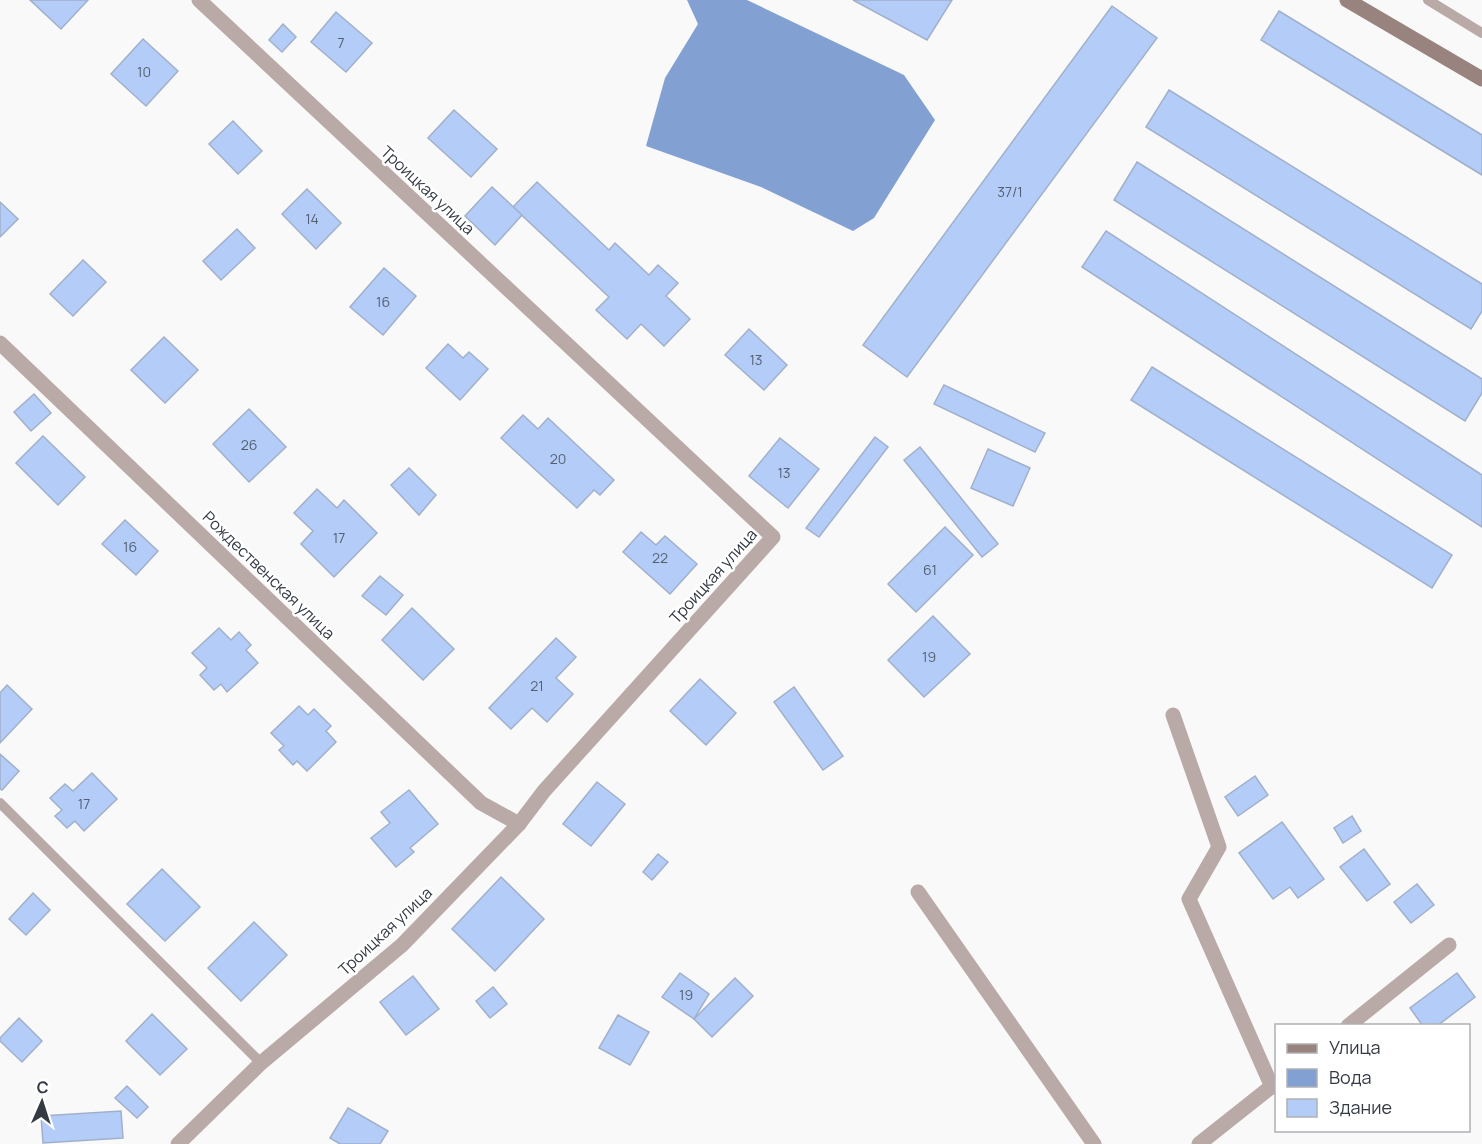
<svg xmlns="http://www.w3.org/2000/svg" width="1482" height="1144" viewBox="0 0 1482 1144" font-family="Manrope,sans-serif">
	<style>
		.water { fill: #83a0d3 }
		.building { fill: #b4cdf8; stroke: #a1b0ca; stroke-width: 1.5 }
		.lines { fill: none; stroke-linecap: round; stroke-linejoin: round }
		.lane { stroke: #b9a9a7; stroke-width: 10 }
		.street { stroke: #b9a9a7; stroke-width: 15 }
		.secondary { stroke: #99837f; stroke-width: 15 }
		.labels { text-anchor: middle; stroke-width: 5; stroke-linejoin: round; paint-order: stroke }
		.number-label { font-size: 14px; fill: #545f71 }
		.street-label { font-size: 16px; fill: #343a44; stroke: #fff }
	</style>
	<rect width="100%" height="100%" fill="#f9f9f9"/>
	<polygon class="water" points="687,0 747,0 904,75 935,120 874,218 853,231 761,187 646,146 665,78 698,24"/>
	<g class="building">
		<polygon points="30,0 88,0 61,29"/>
		<polygon points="853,0 952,0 927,40"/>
		<polygon points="1112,6 1157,38 907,377 863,345"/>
		<polygon points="1279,11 1482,135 1482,175 1261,40"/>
		<polygon points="336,12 372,43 346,72 311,42"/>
		<polygon points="283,24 296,37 282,52 269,40"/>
		<polygon points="143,39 178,71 146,106 111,74"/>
		<polygon points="1169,90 1482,284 1482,311 1471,329 1146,127"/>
		<polygon points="454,110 497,149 471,177 428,138"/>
		<polygon points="233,121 262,151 238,174 209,144"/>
		<polygon points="1137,162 1482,379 1482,393 1465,421 1114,200"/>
		<polygon points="537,182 609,250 615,243 649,275 658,265 678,283 666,296 690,319 664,346 641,324 627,339 596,310 609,297 513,207"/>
		<polygon points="492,187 522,215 495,245 465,216"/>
		<polygon points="307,189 341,223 316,249 282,214"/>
		<polygon points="0,202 18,219 0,237"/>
		<polygon points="237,229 255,248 221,280 203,261"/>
		<polygon points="1106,231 1482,475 1482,527 1082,267"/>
		<polygon points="83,260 106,282 73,316 50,294"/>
		<polygon points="384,268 416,296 383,335 350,307"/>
		<polygon points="749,329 787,365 764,390 725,355"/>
		<polygon points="164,337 198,370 165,403 131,370"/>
		<polygon points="448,344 463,358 469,352 488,369 460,400 426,368"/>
		<polygon points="1152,367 1452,555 1432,588 1131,400"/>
		<polygon points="944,385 1045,433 1035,452 934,404"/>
		<polygon points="34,394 51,413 31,431 14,412"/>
		<polygon points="249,409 286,447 249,482 213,444"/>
		<polygon points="523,415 538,429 548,418 614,480 600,495 594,490 577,508 501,438"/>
		<polygon points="43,436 85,477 58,505 16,463"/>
		<polygon points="875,437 888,447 819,537 806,528"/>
		<polygon points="780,438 819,469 788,508 749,476"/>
		<polygon points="920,447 998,544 982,557 904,460"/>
		<polygon points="988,449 1030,468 1013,506 971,488"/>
		<polygon points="409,468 436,495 419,515 391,485"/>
		<polygon points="317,489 337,508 344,500 377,533 334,577 301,544 313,531 294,513"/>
		<polygon points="125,520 158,551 136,575 102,544"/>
		<polygon points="945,527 973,555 916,612 888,584"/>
		<polygon points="641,532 656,545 665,536 697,564 670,594 623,552"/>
		<polygon points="380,576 403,595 386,615 362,596"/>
		<polygon points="412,608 454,649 423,680 382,640"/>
		<polygon points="933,616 970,654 924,697 888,660"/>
		<polygon points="219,628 231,640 239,632 251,645 246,650 258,663 227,692 221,684 214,690 200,675 207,668 192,653"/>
		<polygon points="556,638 576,657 556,678 573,694 547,722 532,708 511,729 489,708"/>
		<polygon points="700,679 736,713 706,745 670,711"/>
		<polygon points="7,685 32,709 0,743 0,693"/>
		<polygon points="794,687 843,756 823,770 774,702"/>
		<polygon points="299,706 308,715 314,709 331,726 326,731 336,742 307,771 297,761 293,765 279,750 284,746 271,733"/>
		<polygon points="0,754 19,771 2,790 0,789"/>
		<polygon points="92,773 117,799 84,831 75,821 67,828 55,816 62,810 50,798 65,784 73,791"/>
		<polygon points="1255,776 1268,795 1238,816 1225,797"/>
		<polygon points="597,782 625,804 591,846 563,824"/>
		<polygon points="409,790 438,824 410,848 414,852 396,867 371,838 390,823 381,812"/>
		<polygon points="1352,816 1361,831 1343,843 1334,828"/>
		<polygon points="1282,822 1324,879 1298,898 1290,887 1273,899 1239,853"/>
		<polygon points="1364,849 1390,884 1367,901 1340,867"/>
		<polygon points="658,854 668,862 652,880 643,872"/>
		<polygon points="162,869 200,907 165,941 127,904"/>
		<polygon points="501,877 544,919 495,971 452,929"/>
		<polygon points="1417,884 1434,905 1411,923 1394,902"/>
		<polygon points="33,893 50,910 26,935 9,919"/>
		<polygon points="254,922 287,955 241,1001 208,968"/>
		<polygon points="680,973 709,994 694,1019 662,997"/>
		<polygon points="1457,973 1475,997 1437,1026 1423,1026 1410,1008"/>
		<polygon points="413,976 439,1009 406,1035 380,1002"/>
		<polygon points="735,978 753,996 712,1037 694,1019"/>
		<polygon points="493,987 507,1004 490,1018 476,1001"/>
		<polygon points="152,1014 187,1049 160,1075 126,1041"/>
		<polygon points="618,1015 649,1032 630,1065 599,1048"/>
		<polygon points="19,1018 42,1041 22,1062 0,1041 0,1038"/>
		<polygon points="127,1086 148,1107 137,1118 115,1098"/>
		<polygon points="348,1108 388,1131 380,1144 340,1144 330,1138"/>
		<polygon points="121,1111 123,1138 43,1143 41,1116"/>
	</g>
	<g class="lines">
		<g class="lane">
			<polyline points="1428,0 1482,33"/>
			<polyline points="0,803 261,1063"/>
		</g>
		<g class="street">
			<polyline points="0,343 481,803 519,824"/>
			<polyline points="1173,715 1219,847 1189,899 1272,1087"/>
			<polyline points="918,892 1094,1144"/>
			<polyline points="1348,1026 1449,945"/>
			<polyline points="178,1144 261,1063 402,945 519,824 544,791 773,537 199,0"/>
			<polyline points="1199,1144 1276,1083"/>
		</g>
		<polyline class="secondary" points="1347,0 1482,79"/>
	</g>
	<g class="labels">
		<g class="number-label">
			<text x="341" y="48">7</text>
			<text x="144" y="77">10</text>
			<text x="1010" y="197">37/1</text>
			<text x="312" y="224">14</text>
			<text x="383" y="307">16</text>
			<text x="756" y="365">13</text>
			<text x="249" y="450">26</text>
			<text x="558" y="464">20</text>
			<text x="784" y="478">13</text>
			<text x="339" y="543">17</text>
			<text x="130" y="552">16</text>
			<text x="660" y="563">22</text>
			<text x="930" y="575">61</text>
			<text x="929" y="662">19</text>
			<text x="537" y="691">21</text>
			<text x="84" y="809">17</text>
			<text x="686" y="1000">19</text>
		</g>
		<g class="street-label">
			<text transform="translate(428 190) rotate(43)" y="6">Троицкая улица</text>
			<text transform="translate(269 575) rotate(44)" y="6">Рождественская улица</text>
			<text transform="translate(713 576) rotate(-48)" y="6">Троицкая улица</text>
			<text transform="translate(385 931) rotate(-43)" y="6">Троицкая улица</text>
		</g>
	</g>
	<rect x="1275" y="1024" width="195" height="108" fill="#ffffff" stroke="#aeb0b4" stroke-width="1.5"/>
	<rect x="1287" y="1044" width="30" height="9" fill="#99837f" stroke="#aeb0b4" stroke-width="1.5"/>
	<text x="1329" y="1054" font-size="18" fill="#343a44">Улица</text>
	<rect x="1287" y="1069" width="30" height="18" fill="#83a0d3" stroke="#aeb0b4" stroke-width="1.5"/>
	<text x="1329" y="1084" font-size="18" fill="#343a44">Вода</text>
	<rect x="1287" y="1099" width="30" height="18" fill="#b4cdf8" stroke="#aeb0b4" stroke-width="1.5"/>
	<text x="1329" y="1114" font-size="18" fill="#343a44">Здание</text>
	<g transform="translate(42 1102) rotate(3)" stroke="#ffffff" stroke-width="4.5" paint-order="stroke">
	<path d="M0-4.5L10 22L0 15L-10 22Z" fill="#343a44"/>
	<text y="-9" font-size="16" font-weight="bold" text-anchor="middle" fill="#343a44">С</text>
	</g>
</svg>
